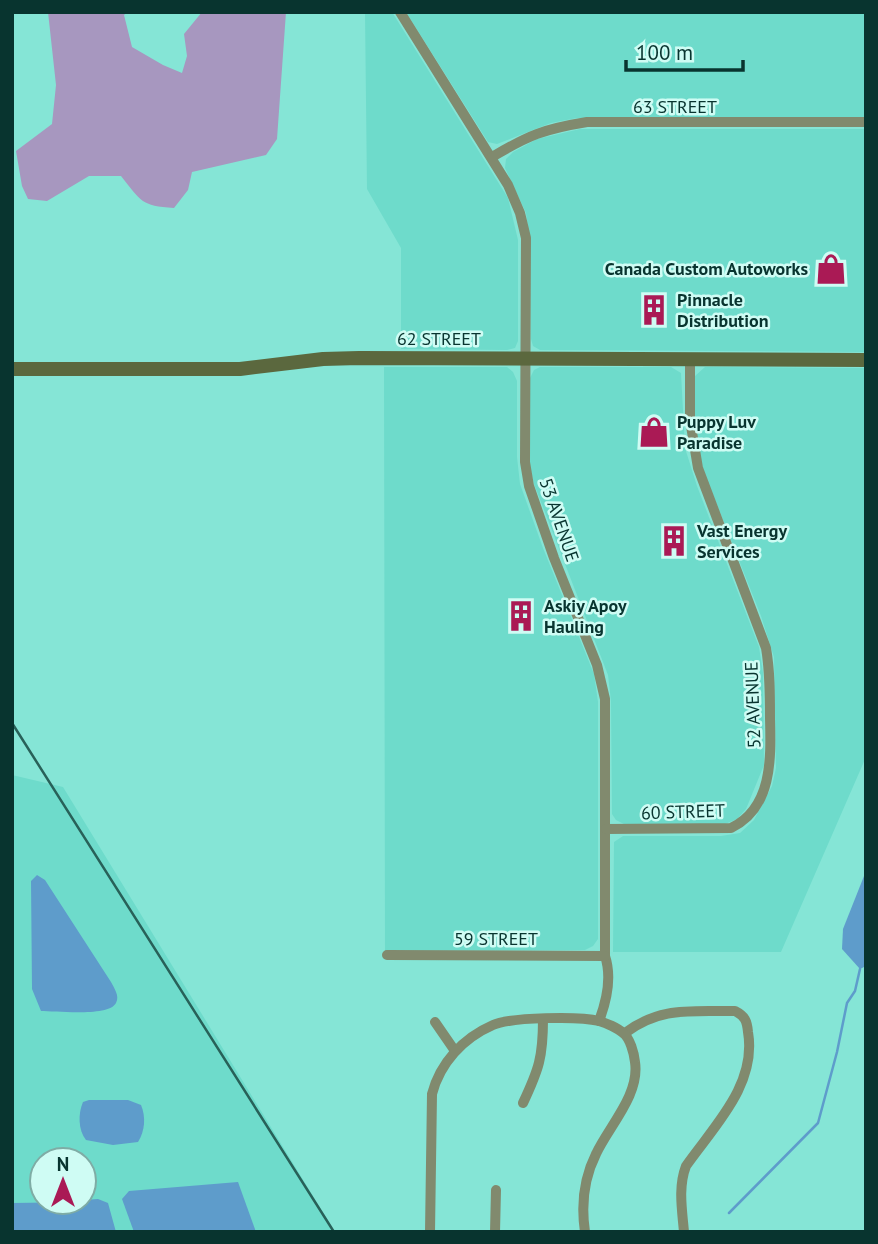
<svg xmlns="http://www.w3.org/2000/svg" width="878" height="1244" viewBox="0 0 878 1244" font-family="'PT Sans',sans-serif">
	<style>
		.built { fill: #6edbcb; fill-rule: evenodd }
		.green { fill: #a797bf }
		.water { fill: #5e9ccb }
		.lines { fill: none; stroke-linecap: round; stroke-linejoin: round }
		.stream { stroke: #5e9ccb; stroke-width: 2.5 }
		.street { stroke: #818a6e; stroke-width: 10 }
		.secondary { stroke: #5b683e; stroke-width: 14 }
		.rail { stroke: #286159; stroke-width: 2.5 }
		.labels { text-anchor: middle; stroke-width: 5; stroke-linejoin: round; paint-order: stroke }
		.street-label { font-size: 18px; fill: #08342f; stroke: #cffcf4 }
		.poi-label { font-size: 18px; font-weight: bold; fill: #08342f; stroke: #cffcf4; text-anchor: start }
	</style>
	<rect width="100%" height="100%" fill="#85e5d6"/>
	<g class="built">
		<polygon points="365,12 392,12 508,198 518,240 518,341 515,348 507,350 401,349 401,248 367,189"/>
		<polygon points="406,12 866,12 866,118 577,118 551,123 497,144 488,142"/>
		<polygon points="580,129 866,129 866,352 540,350 533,346 531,339 530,244 526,213 505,168 506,159 513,152 537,139"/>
		<polygon points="384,367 507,367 513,372 517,381 517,457 520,484 543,548 594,674 598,702 598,939 593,946 585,950 385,951"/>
		<polygon points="540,367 671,367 681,373 685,448 697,486 759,647 763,673 764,765 746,809 737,819 725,824 624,824 616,820 612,814 611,701 608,675 534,484 530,467 530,378 534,370"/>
		<polygon points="705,367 866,368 866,757 781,952 613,952 614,842 623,836 721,836 740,833 754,820 772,786 776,768 774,657 761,616 704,472 697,444 694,419 695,376"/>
		<path d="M12,775L63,787L335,1232H12ZM42,1160H84V1202H42Z"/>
	</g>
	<path class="green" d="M48,12H127L124,15L132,47L163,65L182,73L187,56L184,34L202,12H286L277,139L266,155L192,172L188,190L174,208C141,206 141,201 121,176H89L47,201L28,199L22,186L16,151L52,124L56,85Z"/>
	<g class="water">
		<polygon points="866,871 866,966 860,969 842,949 843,929"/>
		<path d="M37,875L45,880L111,982C114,988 120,996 116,1003C109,1017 56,1011 41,1011L32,989L31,881Z"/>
		<path d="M89,1100H128L141,1105C146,1117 145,1131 138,1142L113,1145L86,1140C78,1130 78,1113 83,1102Z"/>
		<polygon points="238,1182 256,1232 134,1232 122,1199 129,1191"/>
		<polygon points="98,1199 108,1203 116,1232 12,1232 12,1203 84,1202 84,1200"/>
	</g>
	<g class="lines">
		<polyline class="stream" points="729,1213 818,1123 837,1052 847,1003 855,991 860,969"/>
		<g class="street">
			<path d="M400,12L508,185L520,213L526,238L525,462L529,486L554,558L597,665L605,699V956C612,977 607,1000 599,1021"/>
			<path d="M492,157C529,135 544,129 587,122H866"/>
			<path d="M606,829L731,828C773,808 771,757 770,718C770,694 770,671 766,648L698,468L690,420V359"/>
			<polyline points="387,955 605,956"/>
			<polyline points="435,1022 455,1051"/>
			<path d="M625,1033C661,1006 691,1012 735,1011C745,1016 747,1021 748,1032C757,1085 714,1126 686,1166C678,1187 682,1209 684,1232"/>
			<path d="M523,1103C539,1069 543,1057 543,1019"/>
			<path d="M430,1232L432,1094C440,1063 463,1038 493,1025C511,1017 580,1016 599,1021C606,1023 618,1028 623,1033C630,1038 634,1053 635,1062C640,1095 609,1126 596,1154C584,1178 581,1205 585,1232"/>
			<polyline points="495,1232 496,1190"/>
		</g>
		<polyline class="secondary" points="12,369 240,369 323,359 359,358 866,360"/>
		<polyline class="rail" points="12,723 334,1232"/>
	</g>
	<defs>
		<symbol id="shop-bare" viewBox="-9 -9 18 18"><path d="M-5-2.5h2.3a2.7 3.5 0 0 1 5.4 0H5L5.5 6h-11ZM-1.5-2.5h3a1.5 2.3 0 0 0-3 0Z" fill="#aa1a55" stroke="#cffcf4" stroke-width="2.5" paint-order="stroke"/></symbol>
		<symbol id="building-bare" viewBox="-9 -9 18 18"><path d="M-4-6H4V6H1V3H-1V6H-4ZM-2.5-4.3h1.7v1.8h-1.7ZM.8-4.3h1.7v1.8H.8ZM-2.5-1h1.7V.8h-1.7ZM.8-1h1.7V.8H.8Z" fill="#aa1a55" stroke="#cffcf4" stroke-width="2.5" paint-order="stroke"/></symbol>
	</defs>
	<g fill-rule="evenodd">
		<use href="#shop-bare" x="809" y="247" width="44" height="44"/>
		<use href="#building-bare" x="632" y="288" width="44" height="44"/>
		<use href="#shop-bare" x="632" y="410" width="44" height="44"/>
		<use href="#building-bare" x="652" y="519" width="44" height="44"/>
		<use href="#building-bare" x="499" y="594" width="44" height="44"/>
	</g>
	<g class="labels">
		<g class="street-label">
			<text x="675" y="113">63 STREET</text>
			<text x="439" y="345">62 STREET</text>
			<text transform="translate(559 520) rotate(71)" y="6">53 AVENUE</text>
			<text transform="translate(753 705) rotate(-92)" y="6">52 AVENUE</text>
			<text transform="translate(683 812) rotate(-2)" y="6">60 STREET</text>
			<text x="496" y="945">59 STREET</text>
		</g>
		<g class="poi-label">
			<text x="808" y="275" text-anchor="end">Canada Custom Autoworks</text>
			<text x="677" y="306">Pinnacle<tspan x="677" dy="21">Distribution</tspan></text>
			<text x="677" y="428">Puppy Luv<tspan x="677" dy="21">Paradise</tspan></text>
			<text x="697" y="537">Vast Energy<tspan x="697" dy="21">Services</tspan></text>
			<text x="544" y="612">Askiy Apoy<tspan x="544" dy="21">Hauling</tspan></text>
		</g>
	</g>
	<rect width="878" height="1244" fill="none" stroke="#08342f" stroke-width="28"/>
	<g transform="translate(63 1181)"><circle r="33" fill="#cffcf4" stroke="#7faca5" stroke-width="2"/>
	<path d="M0-5L12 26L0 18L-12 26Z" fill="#aa1a55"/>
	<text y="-10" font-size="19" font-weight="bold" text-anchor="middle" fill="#08342f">N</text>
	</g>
	<path d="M626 60v10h117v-10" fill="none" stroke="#08342f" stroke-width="3.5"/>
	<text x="636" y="60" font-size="21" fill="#08342f" stroke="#cffcf4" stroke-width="5" paint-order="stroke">100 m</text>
</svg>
